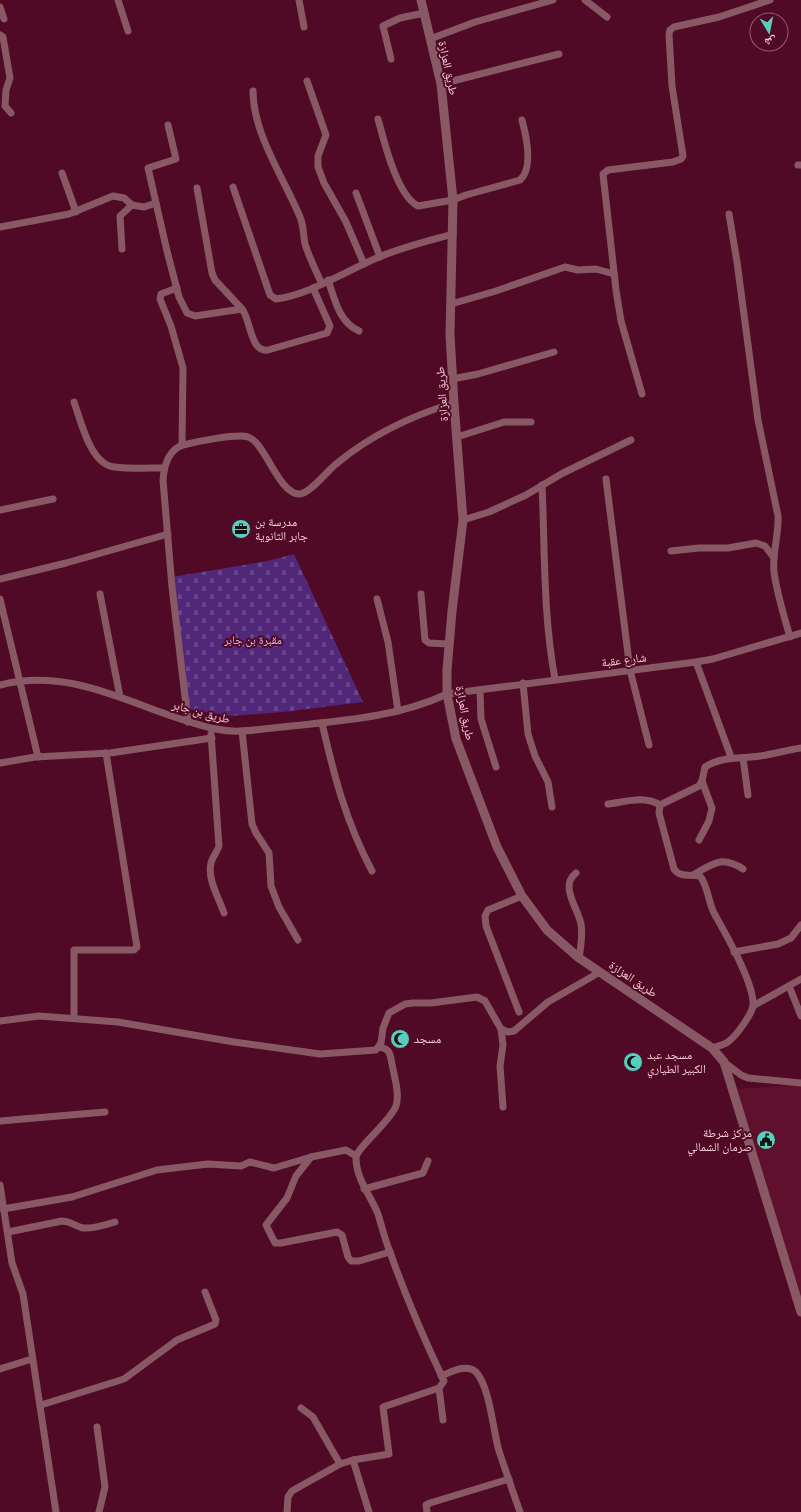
<svg xmlns="http://www.w3.org/2000/svg" width="801" height="1512" viewBox="0 0 801 1512" font-family="'IBM Plex Sans','Noto Naskh Arabic',sans-serif">
	<style>
		.built { fill: #5e102d }
		.cemetery { fill: url(#cemetery-stones) }
		.lines { fill: none; stroke-linecap: round; stroke-linejoin: round }
		.minor { stroke: #885964; stroke-width: 7 }
		.tertiary { stroke: #885964; stroke-width: 9 }
		.labels { text-anchor: middle; stroke-width: 4; stroke-linejoin: round; paint-order: stroke }
		.street-label { font-size: 12px; fill: #f9cdd6; stroke: #500a25 }
		.poi-label { font-size: 12px; fill: #f9cdd6; stroke: #500a25; text-anchor: start }
		.park-label { font-size: 12px; fill: #d2b3f9; stroke: #500a25 }
	</style>
	<defs>
		<pattern id="cemetery-stones" width="16" height="16" patternUnits="userSpaceOnUse"><rect width="16" height="16" fill="#51277a"/><path d="M2 7V4a2 2 0 0 1 4 0v3zM10 15v-3a2 2 0 0 1 4 0v3z" fill="#6b458c"/></pattern>
	</defs>
	<rect width="100%" height="100%" fill="#500a25"/>
	<polygon class="built" points="801,1085 801,1312 732,1089"/>
	<polygon class="cemetery" points="294,554 363,702 283,712 232,716 187,709 172,577 268,561"/>
	<g class="lines">
		<g class="minor">
			<polyline points="118,0 128,31"/>
			<polyline points="299,0 304,27"/>
			<polyline points="585,0 607,17"/>
			<polyline points="0,7 4,19"/>
			<polyline points="0,35 3,37 10,78 6,90 5,106 11,113"/>
			<polyline points="430,39 475,22 553,0"/>
			<polyline points="391,59 383,26 400,18 424,13"/>
			<polyline points="307,81 326,135 318,156 318,167 324,183 346,222 364,264"/>
			<polyline points="441,84 559,54"/>
			<path d="M253,91C253,134 284,178 300,217C304,226 303,235 305,244C309,257 316,271 322,284"/>
			<path d="M378,119C384,141 397,196 418,206L453,200L466,195L520,180C534,168 526,135 522,120"/>
			<path d="M168,125L176,159L148,168L167,251L179,297L187,313L195,316L242,309C251,320 250,353 268,350L327,333L330,326L313,288"/>
			<polyline points="798,165 801,165"/>
			<polyline points="62,173 76,212"/>
			<path d="M233,187L270,295L276,299C309,295 348,270 379,257C403,247 428,241 453,234"/>
			<polyline points="197,188 212,273 215,280 242,309"/>
			<polyline points="356,193 380,257"/>
			<path d="M729,214L737,262L758,420L778,516C779,535 772,553 774,572C777,594 784,616 790,637"/>
			<polyline points="0,227 69,214 113,196 124,198 132,205 144,207 156,203"/>
			<polyline points="122,249 120,216 132,205"/>
			<path d="M328,280C335,300 339,322 359,331"/>
			<polyline points="177,288 161,294 160,299 171,326 183,368 182,445"/>
			<polyline points="451,304 496,291 565,267 578,270 596,269 614,274"/>
			<polyline points="452,379 478,374 554,352"/>
			<polyline points="642,394 621,321 616,290 603,174 608,170 673,162 681,159 683,156 672,86 669,34 670,30 674,27 719,17 770,0"/>
			<path d="M74,402C81,421 90,464 114,467C130,469 148,468 164,468"/>
			<polyline points="457,437 504,422 531,422"/>
			<polyline points="606,479 630,670 649,745"/>
			<path d="M542,485C545,550 543,615 555,679"/>
			<polyline points="0,510 53,499"/>
			<polyline points="463,520 489,512 526,495 563,473 631,440"/>
			<polyline points="671,551 699,548 728,548 756,543 765,546 774,558"/>
			<polyline points="0,579 66,563 168,534"/>
			<polyline points="100,594 120,697"/>
			<polyline points="421,594 425,640 429,643 449,644"/>
			<polyline points="0,599 38,757"/>
			<polyline points="377,599 388,642 398,711"/>
			<polyline points="696,662 731,757"/>
			<polyline points="523,683 528,734 535,756 548,782 552,807"/>
			<path d="M0,685C79,665 141,713 216,729C238,734 259,729 282,727C337,721 396,718 447,694L696,662L713,659L801,633"/>
			<polyline points="480,690 481,719 496,767"/>
			<path d="M188,722L172,587L163,480C164,466 168,450 183,445C195,442 238,433 248,437C265,442 278,493 299,494C309,495 328,470 336,464C371,435 410,416 454,403"/>
			<path d="M322,723C334,776 346,822 372,871"/>
			<polyline points="242,731 252,824 256,833 269,853 271,886 279,907 298,940"/>
			<path d="M211,734L219,846C217,852 212,858 211,863C207,879 219,898 224,913"/>
			<polyline points="743,758 748,795"/>
			<polyline points="0,763 35,757 110,753 212,738"/>
			<path d="M608,804C625,802 645,795 660,805"/>
			<polyline points="699,840 709,821 712,808 702,781"/>
			<path d="M576,873C559,886 578,908 581,924C583,935 581,946 579,958"/>
			<path d="M693,875C713,864 721,855 743,869"/>
			<polyline points="734,952 778,944 791,938 801,925"/>
			<polyline points="789,986 801,1016"/>
			<polyline points="753,1006 801,979"/>
			<polyline points="519,1012 486,926 485,916 488,910 522,896"/>
			<polyline points="74,1018 74,950 134,950 137,947 106,753"/>
			<polyline points="0,1021 39,1016 118,1022 234,1042 320,1054 376,1050 381,1043 383,1028 389,1013 405,1004 413,1003 431,1003 477,997 485,1001 501,1029 508,1032 514,1031 548,1002 600,972"/>
			<polyline points="501,1029 503,1045 500,1066 503,1107"/>
			<path d="M712,1048C717,1046 725,1045 729,1041C737,1035 751,1015 753,1006C755,984 725,933 714,913C708,901 708,886 700,876C690,874 680,878 674,869L659,813L660,805L699,786L702,781L705,767C722,756 741,759 760,756C774,754 787,750 801,748"/>
			<polyline points="724,1062 741,1075 748,1078 801,1083"/>
			<polyline points="0,1121 105,1112"/>
			<polyline points="311,1157 296,1176 287,1198 266,1225 275,1243 281,1243 337,1232 342,1235 348,1257 351,1261 359,1261 390,1252"/>
			<polyline points="0,1185 12,1263 23,1294 56,1512"/>
			<polyline points="364,1189 423,1173 428,1161"/>
			<polyline points="3,1209 72,1197 157,1170 208,1164 241,1166 250,1162 274,1168 311,1157 346,1150 356,1156"/>
			<path d="M8,1232L62,1221C70,1221 75,1226 83,1228C93,1229 105,1225 115,1222"/>
			<polyline points="0,1369 32,1359"/>
			<path d="M441,1376C451,1372 467,1363 476,1372C490,1387 493,1431 499,1451C506,1472 513,1492 520,1512"/>
			<polyline points="439,1388 443,1420"/>
			<polyline points="41,1405 124,1379 177,1340 215,1324 216,1320 205,1292"/>
			<polyline points="301,1408 313,1417 340,1464"/>
			<polyline points="97,1427 105,1487 99,1512"/>
			<polyline points="353,1460 369,1512"/>
			<path d="M287,1512L288,1497L292,1491L340,1464L353,1460L389,1454L383,1407L439,1388L444,1381C424,1339 405,1295 390,1252C385,1240 382,1227 378,1214C371,1196 356,1179 356,1158C356,1148 390,1122 396,1106C400,1093 394,1076 392,1064C390,1053 390,1049 379,1047"/>
			<polyline points="427,1512 426,1505 430,1503 509,1479"/>
		</g>
		<polyline class="tertiary" points="421,0 441,84 453,200 450,335 454,403 463,520 452,611 447,670 447,694 456,739 497,847 522,896 547,930 579,958 712,1048 724,1062 801,1312"/>
	</g>
	<defs>
		<symbol id="office-disc" viewBox="-11 -11 22 22"><circle r="9.5" fill="#58cebf" stroke="#500a25"/><path d="M-6-3h4V-5.5h4V-3h4V5H-6ZM-1-4.5V-3h2v-1.5ZM-6 0V1H6V0Z" fill="#111"/></symbol>
		<symbol id="mosque-disc" viewBox="-11 -11 22 22"><circle r="9.5" fill="#58cebf" stroke="#500a25"/><path d="M3.5-4.9A6 6 0 1 0 3.5 4.9A5 5 0 1 1 3.5-4.9Z" fill="#111"/></symbol>
		<symbol id="civic-disc" viewBox="-11 -11 22 22"><circle r="9.5" fill="#58cebf" stroke="#500a25"/><path d="M-.6-6.5H3V-4.5H.6V-3L4-1V1h2V6H-6V1h2V-1L-.6-3ZM-1.2 2.5V6h2.4V2.5Z" fill="#111"/></symbol>
	</defs>
	<g fill-rule="evenodd">
		<use href="#office-disc" x="230" y="518" width="22" height="22"/>
		<use href="#mosque-disc" x="389" y="1028" width="22" height="22"/>
		<use href="#mosque-disc" x="622" y="1051" width="22" height="22"/>
		<use href="#civic-disc" x="755" y="1129" width="22" height="22"/>
	</g>
	<g class="labels">
		<g class="street-label">
			<text transform="translate(448 68) rotate(78)" y="4">طريق العزازة</text>
			<text transform="translate(442 394) rotate(-94)" y="4">طريق العزازة</text>
			<text transform="translate(624 660) rotate(-7)" y="4">شارع عقبة</text>
			<text transform="translate(201 712) rotate(15)" y="4">طريق بن جابر</text>
			<text transform="translate(465 713) rotate(79)" y="4">طريق العزازة</text>
			<text transform="translate(633 979) rotate(34)" y="4">طريق العزازة</text>
		</g>
		<g class="poi-label">
			<text x="255" y="526">مدرسة بن<tspan x="255" dy="14">جابر الثانوية</tspan></text>
			<text x="414" y="1043">مسجد</text>
			<text x="647" y="1059">مسجد عبد<tspan x="647" dy="14">الكبير الطياري</tspan></text>
			<text x="752" y="1137" text-anchor="end">مركز شرطة<tspan x="752" dy="14">صرمان الشمالي</tspan></text>
		</g>
		<g class="park-label">
			<text x="253" y="644">مقبرة بن جابر</text>
		</g>
	</g>
	<g transform="translate(769 32) rotate(170)"><circle r="19" fill="#500a25" stroke="#94586c"/>
	<path d="M0-3L7 15L0 10L-7 15Z" fill="#58cebf"/>
	<text y="-6" font-size="11" font-weight="bold" text-anchor="middle" fill="#f9cdd6">ش</text>
	</g>
</svg>
